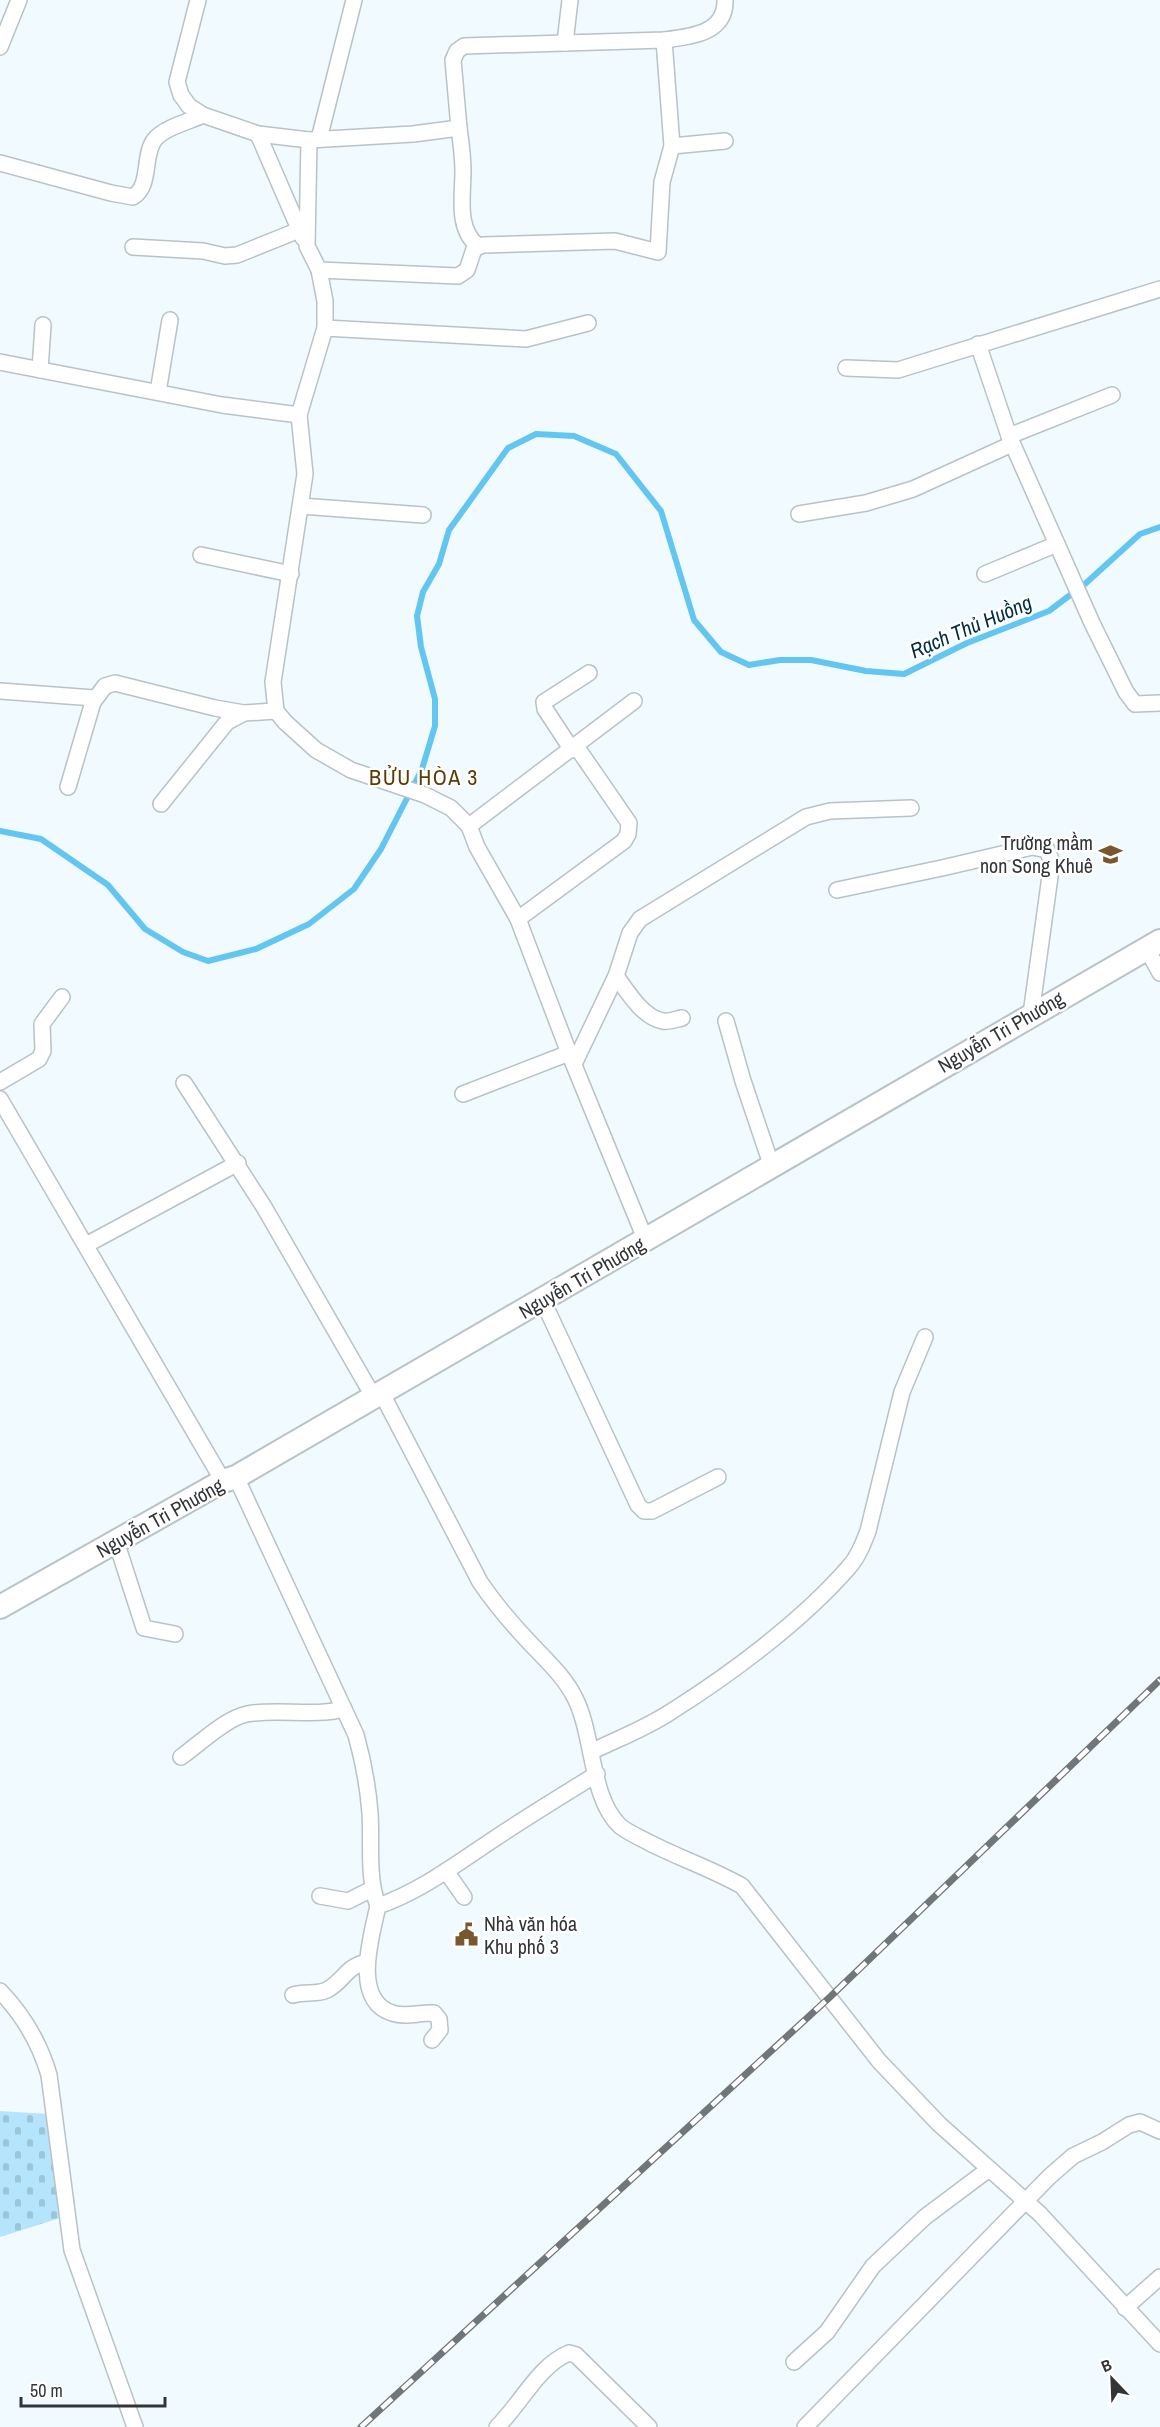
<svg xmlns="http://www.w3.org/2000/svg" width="1160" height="2427" viewBox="0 0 1160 2427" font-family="'Archivo Narrow',sans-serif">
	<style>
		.cemetery { fill: url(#cemetery-stones) }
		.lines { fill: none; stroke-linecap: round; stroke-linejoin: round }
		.stream { stroke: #63c6f1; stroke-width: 6 }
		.street-casing { stroke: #b9c2c6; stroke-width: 18 }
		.secondary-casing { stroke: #b9c2c6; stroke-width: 26 }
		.street { stroke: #fff; stroke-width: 15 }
		.secondary { stroke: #fff; stroke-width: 22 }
		.rail-casing { stroke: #717679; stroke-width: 7 }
		.rail { stroke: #fff; stroke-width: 4.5; stroke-dasharray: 14; stroke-linecap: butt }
		.labels { text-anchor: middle; stroke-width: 5; stroke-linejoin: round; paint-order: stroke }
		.poi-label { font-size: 20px; fill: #323537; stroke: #fff; text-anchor: end }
		.street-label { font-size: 20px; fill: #323537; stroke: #fff }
		.water-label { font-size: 21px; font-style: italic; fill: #002e40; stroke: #fff }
		.quarter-label { font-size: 22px; letter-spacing: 1.5px; fill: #5d3b03; stroke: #fff }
	</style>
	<defs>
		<pattern id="cemetery-stones" width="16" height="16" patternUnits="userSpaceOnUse" patternTransform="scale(1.5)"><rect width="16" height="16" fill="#b4e5fd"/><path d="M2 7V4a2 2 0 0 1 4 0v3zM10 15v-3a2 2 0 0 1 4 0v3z" fill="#9bc5d9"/></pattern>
	</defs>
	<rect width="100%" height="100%" fill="#f1fafe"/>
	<polygon class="cemetery" points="0,2111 48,2114 60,2218 0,2237"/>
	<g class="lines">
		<polyline class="stream" points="0,831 41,839 108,885 145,929 183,952 208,961 256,949 309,924 354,889 381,849 422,769 435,726 435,699 421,647 417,616 423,592 439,564 449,530 508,448 536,434 574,436 616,454 661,511 694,620 721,652 749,665 780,660 811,660 866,671 904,674 967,643 1049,611 1086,583 1140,534 1160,527"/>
		<defs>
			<g id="street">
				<path d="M198,0L177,82L181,95L189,106L203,115L258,134L309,140L413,134L459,128L453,60L457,51L464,46L664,40C689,37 726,34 725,0"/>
				<polyline points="565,43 570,0"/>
				<polyline points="0,47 19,0"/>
				<path d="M459,128C461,143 463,156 463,171C463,196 456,229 478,246"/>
				<polyline points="258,134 303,238"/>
				<polyline points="319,139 354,0"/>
				<polyline points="309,140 307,246 319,270 325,301 325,328 299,415 305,474 273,682 276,711 285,722 316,750 351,770 425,795 451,808 469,826 477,847 518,919 569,1053 646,1241"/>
				<polyline points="672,146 725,141"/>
				<path d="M0,163L111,193L133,197C152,185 142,155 155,139C166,127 188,122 203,115"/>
				<polyline points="133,247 203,251 225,256 237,255 299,230"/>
				<polyline points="319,270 458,276 467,270 474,249 483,245 615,241 658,252 662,182 672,146 664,40"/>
				<polyline points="325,328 526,339 588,323"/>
				<polyline points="978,344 1009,436 1092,623 1126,692 1135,704 1160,703"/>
				<polyline points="0,362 222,405 299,415"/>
				<polyline points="846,368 898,370 911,366 1160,289"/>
				<polyline points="40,370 43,325"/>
				<polyline points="158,392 170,320"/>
				<polyline points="1009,436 1112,395"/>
				<polyline points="301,506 423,515"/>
				<polyline points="799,514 866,503 913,489 1012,444"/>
				<polyline points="201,555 291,574"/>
				<polyline points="985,574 1057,544"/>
				<polyline points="0,691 94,698"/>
				<polyline points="572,750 545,709 544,702 589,673"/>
				<polyline points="68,787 93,702 105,686 115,683 215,708 244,713"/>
				<polyline points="161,804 227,722 244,713 276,711"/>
				<polyline points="469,826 634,701"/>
				<polyline points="837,890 942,868 1032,847 1047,850 1052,862 1031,1014"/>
				<polyline points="518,919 624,841 628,834 629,823 576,746"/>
				<polyline points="1147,949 1160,973"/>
				<path d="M616,976C627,991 643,1018 663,1021C669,1022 676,1019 682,1018"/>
				<polyline points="726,1021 743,1081 772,1167"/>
				<polyline points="574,1064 616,976 630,933 640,919 806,817 830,811 911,808"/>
				<polyline points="0,1082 39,1059 43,1051 42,1024 62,997"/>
				<polyline points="184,1083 264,1207 373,1396"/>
				<polyline points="463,1094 569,1053"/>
				<polyline points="0,1099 223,1481"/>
				<polyline points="86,1245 238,1163"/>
				<polyline points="543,1301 638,1505 644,1511 652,1511 718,1477"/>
				<path d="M381,1392L480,1582C495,1604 511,1623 529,1642C546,1660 564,1676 575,1698C594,1735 590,1798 620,1826C627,1832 639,1837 648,1842C679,1858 712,1869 742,1886L879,2061L939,2124L1040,2214L1160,2344"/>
				<path d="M236,1477L356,1735C363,1760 368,1787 370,1813C372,1844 367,1876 378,1906"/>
				<polyline points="116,1541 144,1628 175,1634"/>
				<path d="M591,1752C617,1739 647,1728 672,1711C732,1673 802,1621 849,1567C858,1557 863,1544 868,1531L902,1392L925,1337"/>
				<path d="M181,1757C198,1745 226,1718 247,1714C279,1708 312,1717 344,1709"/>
				<polyline points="446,1871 464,1897"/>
				<polyline points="320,1896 348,1901 372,1889"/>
				<path d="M0,1991C23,2015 40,2044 49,2075L72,2250L135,2427"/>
				<path d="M293,1995C304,1991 317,1995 327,1990C344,1981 346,1966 367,1962"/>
				<path d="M432,2040L440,2030L439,2019L434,2013C420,2012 406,2018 392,2013C351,2000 372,1934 378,1906C419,1892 455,1865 491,1841C525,1818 561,1796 597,1774"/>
				<polyline points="1125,2308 1160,2277"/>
				<polyline points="794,2362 827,2332 873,2266 925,2217 989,2169"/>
				<path d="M497,2427C520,2405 539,2365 569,2353L576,2355L649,2427"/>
				<polyline points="805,2427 1049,2177 1073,2156 1102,2142 1129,2125 1140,2122 1160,2131"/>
			</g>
			<polyline id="secondary" points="0,1607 223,1481 236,1477 1160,941"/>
		</defs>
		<use href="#street" class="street-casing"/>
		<use href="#secondary" class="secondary-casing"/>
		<use href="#street" class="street"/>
		<use href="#secondary" class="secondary"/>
		<defs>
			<polyline id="rail" points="361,2427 830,1997 1160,1680"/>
		</defs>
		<use href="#rail" class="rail-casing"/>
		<use href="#rail" class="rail"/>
	</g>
	<defs>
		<symbol id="school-bare" viewBox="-9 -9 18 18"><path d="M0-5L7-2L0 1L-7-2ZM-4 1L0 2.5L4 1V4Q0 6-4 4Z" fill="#78582e" stroke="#fff" stroke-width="2.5" paint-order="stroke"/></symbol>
		<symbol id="civic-bare" viewBox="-9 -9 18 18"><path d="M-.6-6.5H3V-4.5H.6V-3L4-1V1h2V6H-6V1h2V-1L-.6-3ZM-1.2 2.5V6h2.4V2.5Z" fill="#78582e" stroke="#fff" stroke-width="2.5" paint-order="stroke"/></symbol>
	</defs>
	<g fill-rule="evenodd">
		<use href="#school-bare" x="1094" y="838" width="33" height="33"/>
		<use href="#civic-bare" x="450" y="1918" width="33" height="33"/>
	</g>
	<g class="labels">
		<g class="poi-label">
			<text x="1093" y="850">Trường mầm<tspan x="1093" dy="23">non Song Khuê</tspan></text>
			<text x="484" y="1931" text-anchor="start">Nhà văn hóa<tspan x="484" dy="23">Khu phố 3</tspan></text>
		</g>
		<g class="street-label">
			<text transform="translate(1001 1032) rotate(-30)" y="7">Nguyễn Tri Phương</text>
			<text transform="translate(582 1278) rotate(-30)" y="7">Nguyễn Tri Phương</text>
			<text transform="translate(160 1518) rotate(-29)" y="7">Nguyễn Tri Phương</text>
		</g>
		<g class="water-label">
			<text transform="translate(971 627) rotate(-23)" y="7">Rạch Thủ Huồng</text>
		</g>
		<g class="quarter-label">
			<text x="424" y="785">BỬU HÒA 3</text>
		</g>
	</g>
	<g transform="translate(1112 2379) rotate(337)" stroke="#ffffff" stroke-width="4.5" paint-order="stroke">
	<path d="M0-4.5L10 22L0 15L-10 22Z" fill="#323537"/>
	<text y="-9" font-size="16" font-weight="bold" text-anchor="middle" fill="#323537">B</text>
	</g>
	<path d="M21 2397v9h144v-9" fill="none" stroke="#323537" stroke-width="3"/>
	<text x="30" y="2397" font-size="18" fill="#323537" stroke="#ffffff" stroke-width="4.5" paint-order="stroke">50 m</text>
</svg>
